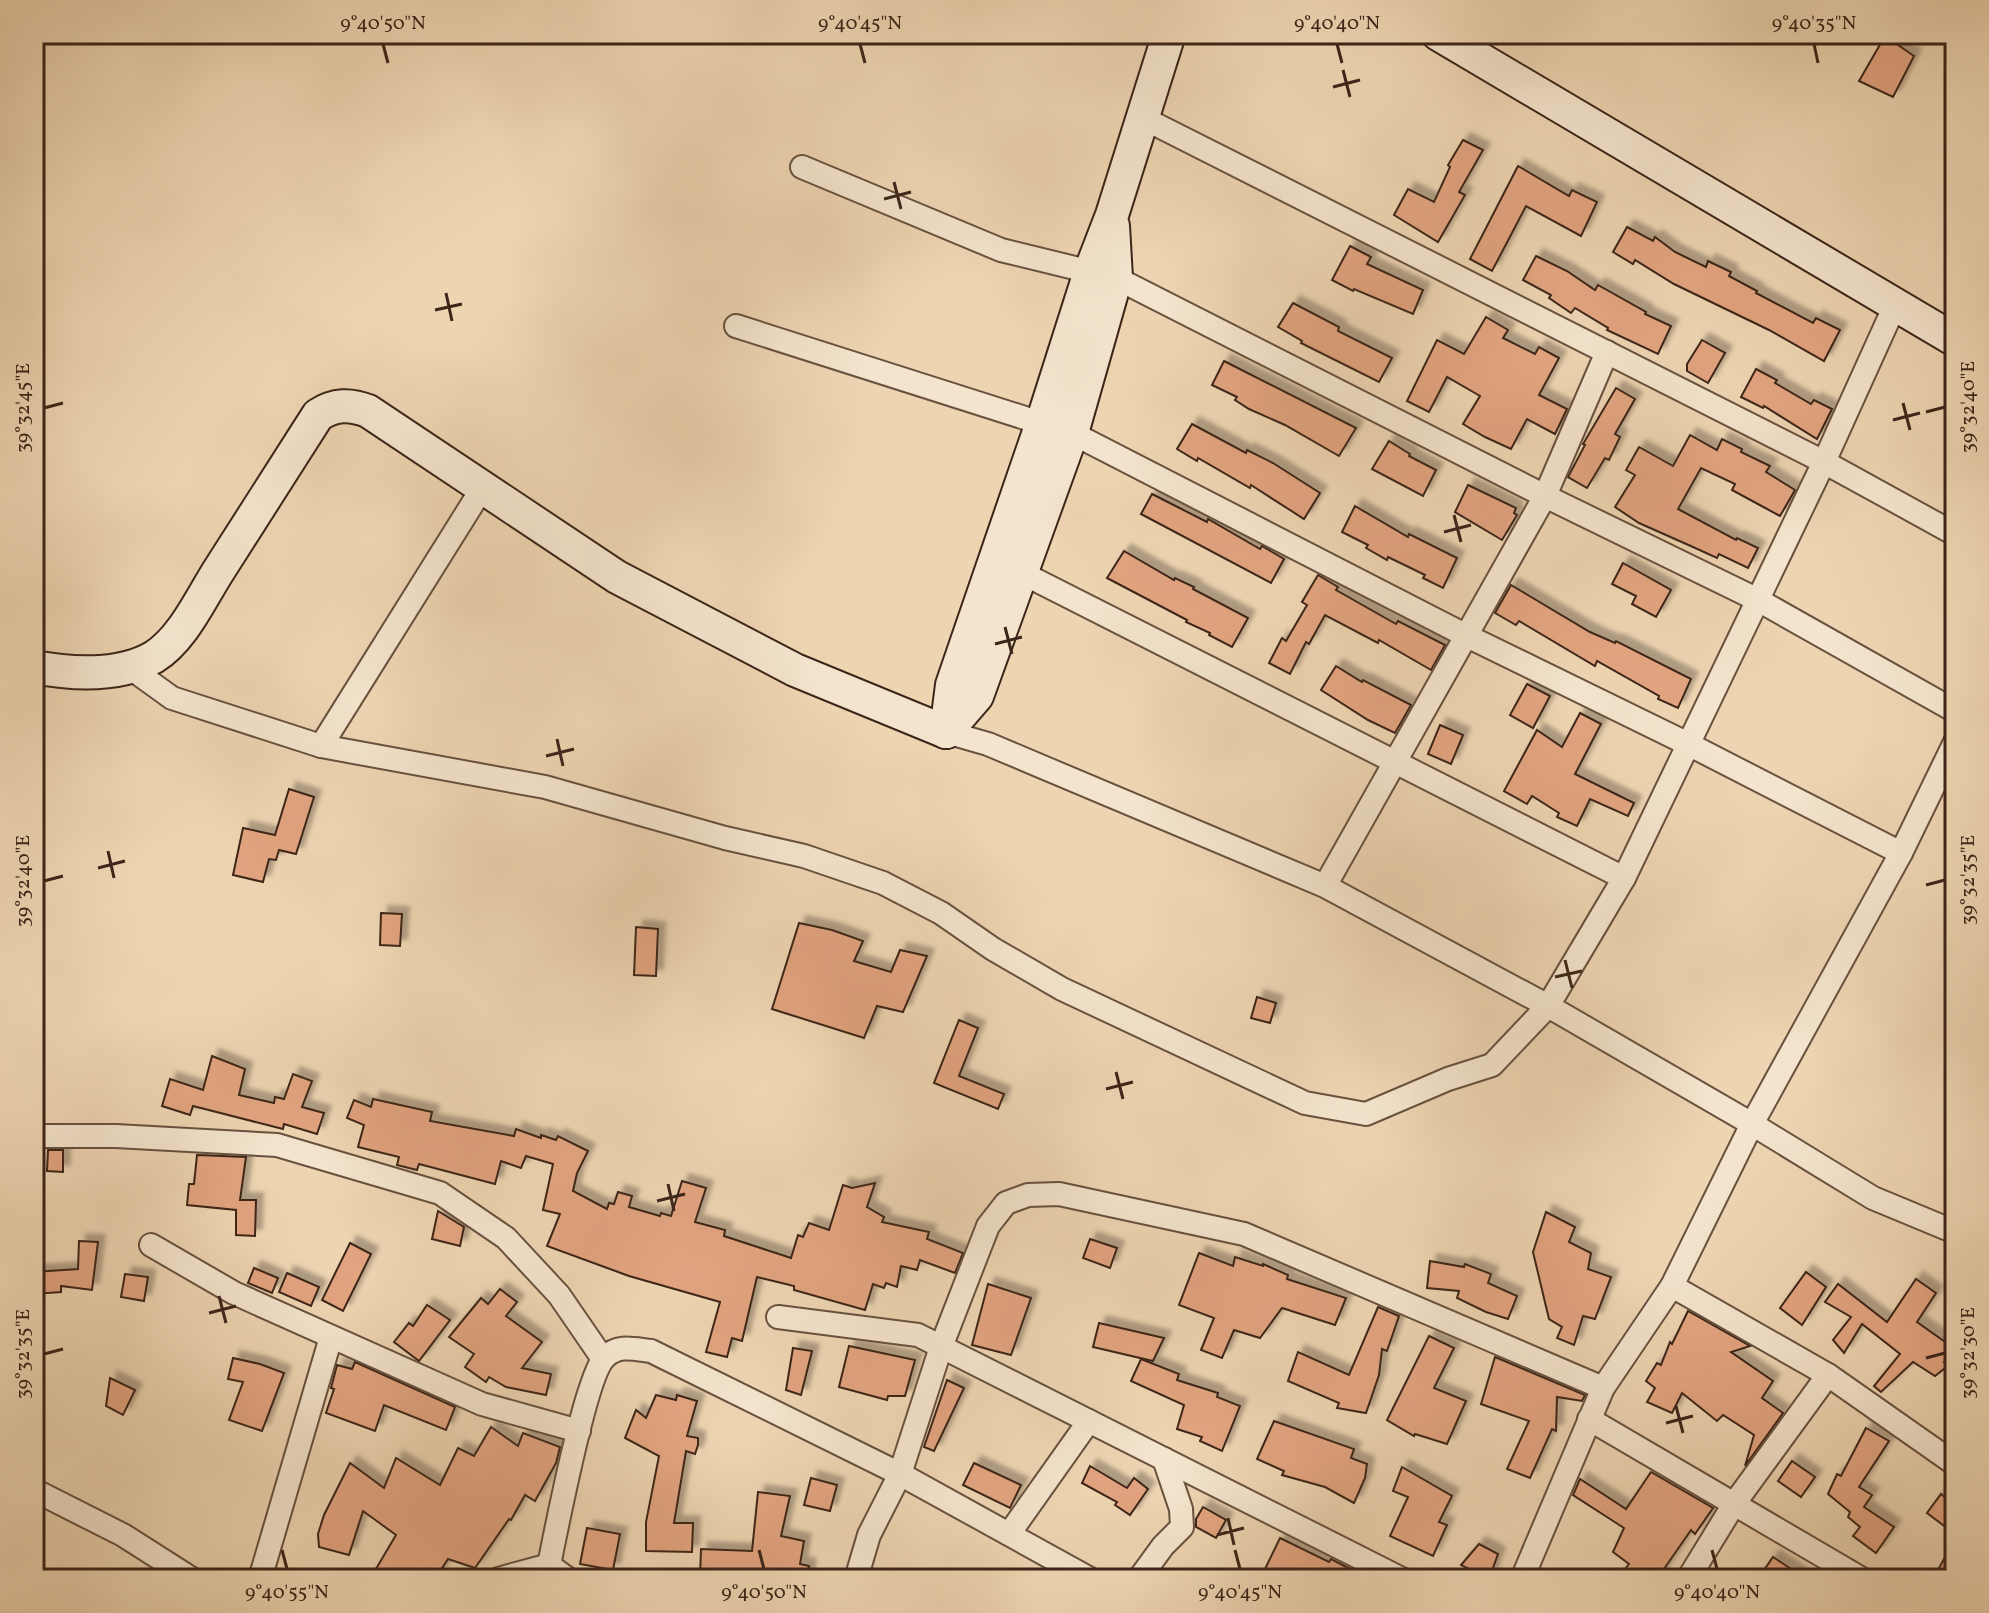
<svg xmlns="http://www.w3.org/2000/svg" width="1989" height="1613" viewBox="0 0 1989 1613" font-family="Vollkorn,serif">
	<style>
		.building { fill: #e2a480; stroke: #3c2519; stroke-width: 2; filter: url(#shadow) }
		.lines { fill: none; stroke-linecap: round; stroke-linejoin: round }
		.street-casing { stroke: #68513f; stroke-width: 26 }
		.secondary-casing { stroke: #3c2519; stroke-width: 36 }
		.street { stroke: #f4e4cd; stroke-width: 22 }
		.secondary { stroke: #f4e4cd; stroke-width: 32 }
		.ticks { fill: none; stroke: #3c2519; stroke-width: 3 }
		.neatline { fill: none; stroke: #3c2519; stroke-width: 3 }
		.ticks-label { font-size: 20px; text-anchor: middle; fill: #3c2519 }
	</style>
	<defs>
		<filter id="shadow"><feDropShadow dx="7" dy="-7" stdDeviation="2" flood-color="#0004"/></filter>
	</defs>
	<rect width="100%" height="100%" fill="#eed5b2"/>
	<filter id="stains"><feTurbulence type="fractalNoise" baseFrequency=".0025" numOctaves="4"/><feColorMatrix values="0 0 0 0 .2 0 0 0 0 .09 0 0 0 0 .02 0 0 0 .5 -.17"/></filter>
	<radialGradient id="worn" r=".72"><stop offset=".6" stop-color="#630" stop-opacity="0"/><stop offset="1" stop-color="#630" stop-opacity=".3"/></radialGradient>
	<g class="building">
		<polygon points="1885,36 1914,56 1893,97 1859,81"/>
		<polygon points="1463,140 1483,150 1459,192 1465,195 1438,242 1394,215 1408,189 1434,202 1450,167 1448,165"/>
		<polygon points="1518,166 1569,196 1572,190 1597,202 1581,236 1526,206 1492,271 1470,259"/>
		<polygon points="1627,227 1653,241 1655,237 1675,252 1706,267 1708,261 1731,272 1729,276 1757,291 1756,293 1813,323 1816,318 1840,330 1824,361 1769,330 1674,284 1635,260 1633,264 1613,252"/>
		<polygon points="1350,246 1371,257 1367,264 1423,290 1413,314 1354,289 1353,291 1332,280"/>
		<polygon points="1536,256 1567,271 1595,290 1598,285 1646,312 1645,314 1671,326 1658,354 1607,330 1608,328 1575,308 1571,313 1549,298 1551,295 1523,280"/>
		<polygon points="1293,303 1339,327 1338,331 1392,358 1379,382 1301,343 1302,341 1278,327"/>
		<polygon points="1486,317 1508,330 1503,338 1535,354 1539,347 1559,358 1539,395 1567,409 1555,434 1527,419 1511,449 1485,437 1463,424 1480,396 1447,377 1429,412 1407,401 1437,340 1464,354"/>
		<polygon points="1702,340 1725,353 1708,383 1687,371 1687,364"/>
		<polygon points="1224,361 1356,428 1339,456 1285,425 1249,409 1235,400 1237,397 1212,385"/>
		<polygon points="1756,369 1777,380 1775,383 1811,404 1814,400 1832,409 1817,439 1764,406 1763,408 1741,397"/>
		<polygon points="1616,388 1635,399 1615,434 1620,437 1609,460 1605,458 1587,488 1568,477 1585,445 1583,444"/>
		<polygon points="1192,424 1246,453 1247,450 1273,463 1320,493 1304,519 1251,485 1250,488 1198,458 1197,461 1177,449"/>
		<polygon points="1690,435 1717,450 1722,439 1742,449 1741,452 1770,466 1766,472 1795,490 1780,516 1732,490 1735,484 1701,468 1678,509 1736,540 1737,538 1758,548 1748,568 1719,554 1717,558 1693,547 1639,523 1615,507 1635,475 1626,470 1639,447 1673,466"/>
		<polygon points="1389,441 1410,454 1409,456 1436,470 1423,496 1372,469"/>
		<polygon points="1468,485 1516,508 1514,513 1517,515 1502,540 1455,512"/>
		<polygon points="1152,494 1207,522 1208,519 1260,549 1262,546 1284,559 1271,583 1141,514"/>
		<polygon points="1355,506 1408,537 1409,534 1457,558 1443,588 1423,578 1425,575 1388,557 1387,560 1366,548 1368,545 1342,532"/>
		<polygon points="1124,551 1174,580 1175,578 1194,587 1193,589 1248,618 1232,647 1209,635 1210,633 1186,622 1187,620 1107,578"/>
		<polygon points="1623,563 1671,590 1656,617 1632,604 1636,596 1612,584"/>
		<polygon points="1318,575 1338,587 1336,590 1396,624 1398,621 1445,645 1431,670 1379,640 1378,643 1325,615 1309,644 1306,642 1290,674 1269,663 1282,638 1286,641 1307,605 1302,602"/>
		<polygon points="1511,585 1590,632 1615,643 1616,641 1691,679 1678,708 1658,699 1659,696 1597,661 1595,666 1519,621 1516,625 1495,613"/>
		<polygon points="1336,666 1362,682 1363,680 1411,705 1395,733 1368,720 1321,690"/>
		<polygon points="1527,684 1550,696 1533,728 1510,715"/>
		<polygon points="1580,713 1601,724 1575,774 1634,803 1628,816 1590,799 1577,826 1557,817 1559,813 1532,796 1527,804 1504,791 1537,730 1562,747"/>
		<polygon points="1440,725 1463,735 1451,764 1428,754"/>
		<polygon points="289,789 314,797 296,854 279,850 276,860 269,859 263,882 233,875 243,828 275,835"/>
		<polygon points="381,913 402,914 400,946 380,945"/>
		<polygon points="799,923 832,930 863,941 854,961 891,972 900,950 927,956 903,1012 877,1006 864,1038 772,1009"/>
		<polygon points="636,927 658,929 656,976 634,975"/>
		<polygon points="1257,997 1276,1003 1270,1023 1251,1018"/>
		<polygon points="959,1020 978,1028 959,1076 1004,1094 998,1109 934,1083"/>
		<polygon points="212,1056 245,1069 239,1095 274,1103 275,1097 284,1099 293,1074 312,1081 302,1107 324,1113 317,1134 284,1124 283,1129 193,1106 190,1115 162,1106 170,1079 203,1090"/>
		<polygon points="373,1099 432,1112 430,1121 514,1136 516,1129 541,1138 541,1135 556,1140 558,1136 588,1151 577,1173 573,1191 607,1209 609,1203 614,1204 618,1192 632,1196 629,1207 660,1216 661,1213 671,1216 682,1181 706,1188 695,1222 725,1230 724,1236 791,1258 798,1235 803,1237 809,1223 829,1230 843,1185 852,1188 875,1183 867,1207 884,1217 882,1222 929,1232 927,1239 963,1253 955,1273 920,1260 917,1270 901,1266 897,1287 886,1283 884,1288 873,1284 865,1310 794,1290 794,1286 757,1277 742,1341 732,1338 727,1357 706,1352 720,1302 629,1276 547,1246 560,1214 543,1210 553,1164 526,1156 521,1168 501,1161 495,1184 419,1164 417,1170 397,1165 399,1157 358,1147 364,1125 347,1118 354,1100 371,1107"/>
		<polygon points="48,1150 63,1150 63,1172 47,1171"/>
		<polygon points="197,1155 246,1157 240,1200 256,1200 255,1236 236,1235 236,1210 187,1205 189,1184 194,1184"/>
		<polygon points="438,1211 464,1227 460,1246 432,1239"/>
		<polygon points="1546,1212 1575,1227 1569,1242 1591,1253 1588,1269 1611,1277 1595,1319 1583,1316 1574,1345 1557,1338 1562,1327 1549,1319 1533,1252"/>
		<polygon points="1090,1239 1117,1248 1110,1268 1083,1258"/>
		<polygon points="79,1241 98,1242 92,1290 61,1286 61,1292 34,1294 34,1272 78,1269"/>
		<polygon points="350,1243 371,1254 343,1311 322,1300"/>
		<polygon points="1199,1253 1233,1266 1235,1257 1263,1266 1263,1264 1288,1275 1287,1279 1346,1298 1335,1325 1282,1308 1260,1338 1234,1330 1222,1358 1201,1350 1214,1318 1179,1305"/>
		<polygon points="1430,1261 1464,1267 1465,1264 1491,1274 1488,1283 1517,1296 1508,1319 1486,1312 1457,1298 1459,1291 1427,1288"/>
		<polygon points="254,1268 278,1278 272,1293 248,1283"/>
		<polygon points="1806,1272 1826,1287 1802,1325 1780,1308"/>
		<polygon points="287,1273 319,1287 311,1306 279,1292"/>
		<polygon points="125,1274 148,1277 144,1301 121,1297"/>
		<polygon points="1916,1279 1936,1293 1917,1322 1955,1349 1944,1362 1949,1365 1935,1376 1913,1362 1881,1392 1874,1386 1900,1354 1862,1324 1844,1353 1833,1340 1851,1317 1825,1302 1838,1284 1887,1322"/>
		<polygon points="988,1284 1031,1298 1011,1355 972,1345"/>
		<polygon points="500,1289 517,1302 506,1316 542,1342 522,1368 551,1374 546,1395 506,1387 489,1377 486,1382 465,1367 474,1354 449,1337 481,1298 488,1304"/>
		<polygon points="427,1305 450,1320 419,1361 394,1342 409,1323 413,1326"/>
		<polygon points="1378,1307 1399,1316 1387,1351 1382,1349 1379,1375 1366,1413 1337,1408 1339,1403 1288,1381 1298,1352 1349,1375"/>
		<polygon points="1688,1311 1750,1346 1731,1352 1773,1381 1762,1398 1783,1413 1745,1466 1754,1435 1723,1415 1717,1421 1682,1393 1672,1413 1647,1402 1655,1388 1646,1381 1657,1363 1661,1365 1670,1342 1672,1344"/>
		<polygon points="1099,1323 1164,1338 1153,1361 1093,1347"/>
		<polygon points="1429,1336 1454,1348 1434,1388 1466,1401 1447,1444 1415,1434 1414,1436 1387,1420"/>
		<polygon points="849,1346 915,1360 905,1396 888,1396 887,1400 839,1387"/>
		<polygon points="793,1348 812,1351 801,1395 786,1390"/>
		<polygon points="1495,1357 1585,1395 1582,1401 1557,1397 1556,1431 1552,1429 1530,1478 1507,1469 1529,1421 1481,1404"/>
		<polygon points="233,1358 260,1364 284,1373 262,1431 229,1420 243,1382 228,1379"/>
		<polygon points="1141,1359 1179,1374 1177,1380 1218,1393 1217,1397 1240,1406 1222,1451 1200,1441 1202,1437 1177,1429 1184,1405 1131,1381"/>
		<polygon points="355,1362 455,1407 446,1430 384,1405 375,1431 326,1413 334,1389 331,1388 337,1365 352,1369"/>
		<polygon points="110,1378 135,1390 123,1415 106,1406"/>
		<polygon points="947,1380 964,1388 934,1451 924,1447"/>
		<polygon points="656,1395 676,1400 677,1395 697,1401 687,1436 698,1438 698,1445 695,1454 686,1451 674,1523 693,1523 692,1552 646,1551 646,1522 659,1456 625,1438 636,1410 646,1418"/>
		<polygon points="1274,1421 1354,1449 1351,1458 1367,1464 1365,1478 1354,1503 1325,1487 1282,1475 1284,1471 1257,1459"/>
		<polygon points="491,1427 518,1446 523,1433 560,1447 556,1463 535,1501 525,1495 511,1520 509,1519 475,1568 448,1559 435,1579 370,1579 396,1535 363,1511 349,1555 319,1547 318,1534 324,1515 350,1463 384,1488 396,1458 440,1485 458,1448 474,1456"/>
		<polygon points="1866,1428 1889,1441 1859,1487 1872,1495 1864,1507 1894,1527 1876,1553 1853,1536 1860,1527 1848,1517 1850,1512 1828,1494 1837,1474 1841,1476"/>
		<polygon points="1792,1461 1815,1477 1801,1497 1778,1481"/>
		<polygon points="974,1463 1021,1485 1010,1508 963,1485"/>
		<polygon points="1090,1466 1127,1488 1134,1478 1148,1489 1130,1515 1115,1505 1117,1502 1082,1483"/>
		<polygon points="1402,1467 1452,1496 1439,1522 1447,1525 1433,1556 1390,1536 1408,1497 1393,1491"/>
		<polygon points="1651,1472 1713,1508 1695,1534 1691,1530 1657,1579 1617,1579 1629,1564 1613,1552 1624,1528 1573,1495 1580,1479 1626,1509"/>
		<polygon points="811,1478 837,1485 830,1511 804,1505"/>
		<polygon points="758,1492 790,1496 781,1536 804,1541 800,1564 809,1566 807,1579 700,1576 701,1549 752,1551"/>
		<polygon points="1941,1494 1955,1505 1955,1534 1927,1513"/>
		<polygon points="1203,1507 1226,1520 1216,1538 1196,1527 1196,1519"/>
		<polygon points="587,1528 620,1534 613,1570 580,1564"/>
		<polygon points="1280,1538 1329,1562 1331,1559 1354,1571 1353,1574 1363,1579 1281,1579 1264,1571"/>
		<polygon points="1955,1539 1955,1570 1950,1579 1933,1579"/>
		<polygon points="1479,1544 1498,1554 1489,1579 1461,1565"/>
		<polygon points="1773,1557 1806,1579 1758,1579"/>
	</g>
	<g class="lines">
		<defs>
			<g id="street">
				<polyline points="1141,117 1824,462 1955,534"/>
				<polyline points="802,167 1001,250 1116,278 1545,496 1758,600 1955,711"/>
				<polyline points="1896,303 1824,462 1624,878 1548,1006 1752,1124 1873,1198 1955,1232"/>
				<polyline points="736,326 1072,433 1465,635 1688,744 1901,853"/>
				<polyline points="1022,573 1624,878"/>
				<polyline points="129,667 172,698 321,746 545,787 725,838 804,856 883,883 941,913 993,949 1062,989 1305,1103 1366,1114 1448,1079 1492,1065 1548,1006 1325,886 988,744 946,732"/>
				<polyline points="321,746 483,487"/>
				<polyline points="1325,886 1545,496 1607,352"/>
				<polyline points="34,1136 116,1136 277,1145 440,1193 506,1238 559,1295 603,1359"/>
				<polyline points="151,1245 234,1293 482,1404 579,1431"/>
				<polyline points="1672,1286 1828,1375 1955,1464"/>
				<polyline points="778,1317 918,1335 1402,1579"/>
				<polyline points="1589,1419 1862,1579"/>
				<polyline points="34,1490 123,1535 192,1579"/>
				<polyline points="1009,1534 1089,1421"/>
				<polyline points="260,1579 331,1337"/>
				<polyline points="498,1579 549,1565"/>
				<path d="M568,1579L549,1565C556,1531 586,1375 605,1357C619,1344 633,1349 651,1351L900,1474L1090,1579"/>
				<polyline points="856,1579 869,1535 900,1474 941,1347 988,1226 1006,1203 1028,1195 1059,1194 1244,1234 1603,1388"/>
				<polyline points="1139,1579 1163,1546 1182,1527 1181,1509 1164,1459"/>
				<polyline points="1522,1579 1603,1388 1672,1286 1752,1124 1901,853 1955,742"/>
				<polyline points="1688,1579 1734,1504 1828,1375"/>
			</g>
			<g id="secondary">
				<polyline points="1438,34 1955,340"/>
				<path d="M34,667C71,674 120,677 154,657C183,639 201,598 219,570C252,518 285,466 318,415C335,404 350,404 368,411L617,577L795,670L946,732"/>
				<polyline points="946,732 952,685 1042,423 1090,272 1112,215 1169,34"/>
				<polyline points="946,732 977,696 1072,433 1116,278 1113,226"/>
			</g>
		</defs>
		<use href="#street" class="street-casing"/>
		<use href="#secondary" class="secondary-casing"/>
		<use href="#street" class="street"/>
		<use href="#secondary" class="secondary"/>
	</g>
	<path class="ticks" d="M383,44L388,63M860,44L865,63M1337,44L1342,63M1814,44L1818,63M1343,70L1350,97M1333,87L1360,80M894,182L901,209M884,199L911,192M446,293L452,321M435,310L462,304M1903,403L1910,430M44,408L63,403M1926,412L1945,407M1893,420L1920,413M1454,515L1461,542M1444,532L1471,525M1005,627L1012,654M995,644L1022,637M557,739L563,766M546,756L574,749M108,851L114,878M98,868L125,861M44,881L63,876M1926,885L1945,880M1565,960L1572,988M1555,977L1582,971M1116,1072L1123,1099M1106,1089L1133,1082M668,1184L674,1211M657,1201L685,1194M219,1296L226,1323M209,1313L236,1306M44,1354L63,1349M1926,1358L1945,1353M1676,1406L1683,1433M1666,1423L1693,1416M1228,1518L1234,1545M1217,1535L1244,1528M282,1550L287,1569M759,1550L764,1569M1235,1550L1240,1569M1712,1550L1717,1569"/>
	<rect width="1989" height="1613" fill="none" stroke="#eed5b2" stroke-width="88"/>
	<rect x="44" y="44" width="1901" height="1525" class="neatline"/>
	<g class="ticks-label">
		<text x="383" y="29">9°40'50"N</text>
		<text x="860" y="29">9°40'45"N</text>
		<text x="1337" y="29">9°40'40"N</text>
		<text x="1814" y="29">9°40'35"N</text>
		<text transform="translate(1967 407) rotate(-90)" y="7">39°32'40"E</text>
		<text transform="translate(22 408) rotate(-90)" y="7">39°32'45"E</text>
		<text transform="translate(1967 880) rotate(-90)" y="7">39°32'35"E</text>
		<text transform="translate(22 881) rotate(-90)" y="7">39°32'40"E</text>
		<text transform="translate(1967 1353) rotate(-90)" y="7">39°32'30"E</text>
		<text transform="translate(22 1354) rotate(-90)" y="7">39°32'35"E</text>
		<text x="287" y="1598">9°40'55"N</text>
		<text x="764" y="1598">9°40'50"N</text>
		<text x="1240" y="1598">9°40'45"N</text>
		<text x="1717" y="1598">9°40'40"N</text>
	</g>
	<rect width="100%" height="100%" filter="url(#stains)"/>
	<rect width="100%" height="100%" fill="url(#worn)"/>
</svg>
